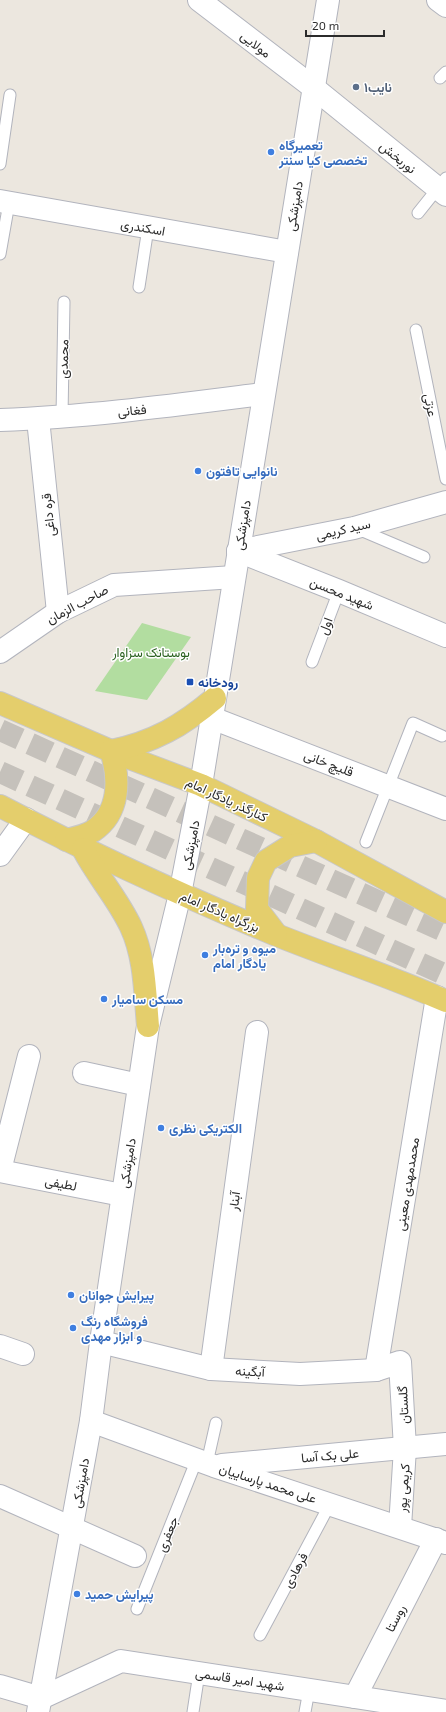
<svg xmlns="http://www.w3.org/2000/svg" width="446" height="1712" viewBox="0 0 446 1712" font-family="'Exo 2',Vazirmatn,sans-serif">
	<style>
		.green { fill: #b2dda0 }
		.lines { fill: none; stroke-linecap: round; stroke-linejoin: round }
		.highway-tunnel { stroke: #c5c1bb; stroke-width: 22; stroke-dasharray: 22 11; stroke-linecap: butt }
		.lane-casing { stroke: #b2b4bd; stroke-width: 13 }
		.street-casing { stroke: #b2b4bd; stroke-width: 24 }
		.secondary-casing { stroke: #b2b4bd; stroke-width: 24 }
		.primary-casing { stroke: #c8c8c8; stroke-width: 24 }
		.lane { stroke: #fff; stroke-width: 11 }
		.street { stroke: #fff; stroke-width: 22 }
		.secondary { stroke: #fff; stroke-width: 22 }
		.primary { stroke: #e4ce6c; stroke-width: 22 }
		.service-dot { fill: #5c6f8a; stroke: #fff; stroke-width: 1.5 }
		.shop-dot { fill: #3f7fe0; stroke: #fff; stroke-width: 1.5 }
		.transit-dot { fill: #1a4fb4; stroke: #fff; stroke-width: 1.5 }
		.labels { text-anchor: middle; stroke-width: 3; stroke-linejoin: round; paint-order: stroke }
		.street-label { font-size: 13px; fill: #2b2b2b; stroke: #fff }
		.service-label { font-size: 13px; font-weight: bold; fill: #4e5e75; stroke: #fff; text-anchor: start }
		.shop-label { font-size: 13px; font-weight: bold; fill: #366cbe; stroke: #fff; text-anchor: start }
		.park-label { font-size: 13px; fill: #2b6221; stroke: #fff }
		.transit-label { font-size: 13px; font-weight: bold; fill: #164399; stroke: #fff; text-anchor: start }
	</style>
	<rect width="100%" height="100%" fill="#ece7df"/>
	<polygon class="green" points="142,623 191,637 147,700 95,691"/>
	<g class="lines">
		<g class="highway-tunnel">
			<polyline points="0,730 446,932"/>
			<polyline points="0,772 446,975"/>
		</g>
		<defs>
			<g id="lane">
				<polyline points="440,78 446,72"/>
				<polyline points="0,164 10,95"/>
				<polyline points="418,213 446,178"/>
				<polyline points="0,254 9,203"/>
				<polyline points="139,287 148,228"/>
				<polyline points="416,330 446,479"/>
				<polyline points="62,416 64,302"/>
				<polyline points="358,529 424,557"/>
				<polyline points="312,662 339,591"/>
				<polyline points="366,842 413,723 442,736"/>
				<polyline points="207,1463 216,1423"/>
				<polyline points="137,1609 197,1459"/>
				<polyline points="260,1635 330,1504"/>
				<polyline points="193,1712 199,1673"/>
				<polyline points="305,1712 309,1690"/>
			</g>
			<g id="street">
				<polyline points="199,0 314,88 446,195"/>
				<polyline points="438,0 446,6"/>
				<polyline points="38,419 58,612"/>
				<path d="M0,420C88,417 176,405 263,394"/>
				<polyline points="238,551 339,591 446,636"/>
				<polyline points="238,551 354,528 446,502"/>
				<polyline points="0,652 58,612 114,585 234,577"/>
				<polyline points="212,718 446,809"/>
				<polyline points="0,855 26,819"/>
				<polyline points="84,1073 139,1085"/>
				<polyline points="0,1170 29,1056"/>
				<polyline points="0,1171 122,1195"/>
				<polyline points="101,1342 211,1369 300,1374 376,1370 400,1362 405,1448 400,1527"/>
				<polyline points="0,1346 23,1354"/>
				<polyline points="211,1369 257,1032"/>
				<polyline points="376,1370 437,997"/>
				<polyline points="91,1421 214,1466 446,1543"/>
				<polyline points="222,1465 446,1444"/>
				<polyline points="0,1496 135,1556"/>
				<polyline points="0,1686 41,1698 121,1661 446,1711"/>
				<polyline points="355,1697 436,1539"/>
			</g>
			<g id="secondary">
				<polyline points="0,201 287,252"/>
				<polyline points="38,1712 91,1421 101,1342 148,1026 180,894 201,785 328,0"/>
			</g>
			<g id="primary">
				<polyline points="0,703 111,751 201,785 316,841 446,912"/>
				<path d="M0,806C90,853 181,895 274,934C331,957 390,976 446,1001"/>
				<path d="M66,840C75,838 85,836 93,831C120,813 120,779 111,751C154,742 182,726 215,698"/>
				<path d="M83,849C97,876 118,899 131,927C145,957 145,993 148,1026"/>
				<polyline points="276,934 257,909 258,878 266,861 290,846 316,841"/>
			</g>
		</defs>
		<use href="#lane" class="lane-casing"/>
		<use href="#street" class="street-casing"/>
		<use href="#secondary" class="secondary-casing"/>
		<use href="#primary" class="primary-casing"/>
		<use href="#lane" class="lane"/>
		<use href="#street" class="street"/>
		<use href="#secondary" class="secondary"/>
		<use href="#primary" class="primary"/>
	</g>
	<circle class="service-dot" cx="356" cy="87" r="4"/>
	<g class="shop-dot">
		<circle cx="271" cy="152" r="4"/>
		<circle cx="198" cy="471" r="4"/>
		<circle cx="205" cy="955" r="4"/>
		<circle cx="104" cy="999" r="4"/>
		<circle cx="161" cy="1128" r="4"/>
		<circle cx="71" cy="1295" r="4"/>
		<circle cx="73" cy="1328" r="4"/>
		<circle cx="77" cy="1594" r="4"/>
	</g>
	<rect class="transit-dot" x="186" y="678" width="8" height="8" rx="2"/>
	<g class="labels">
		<g class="street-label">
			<text transform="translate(256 44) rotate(38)" y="5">مولایی</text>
			<text transform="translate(398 157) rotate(39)" y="5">نوربخش</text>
			<text transform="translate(294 206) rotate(-81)" y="5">دامپزشکی</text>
			<text transform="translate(143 227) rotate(10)" y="5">اسکندری</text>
			<text transform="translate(63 359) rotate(-89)" y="5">محمدی</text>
			<text transform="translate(431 405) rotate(79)" y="5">عزتی</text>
			<text transform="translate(132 410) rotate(-5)" y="5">فغانی</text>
			<text transform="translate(48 515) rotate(-96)" y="5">قره داغی</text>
			<text transform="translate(242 525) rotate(-81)" y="5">دامپزشکی</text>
			<text transform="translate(343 529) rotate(-13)" y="5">سید کریمی</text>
			<text transform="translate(342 593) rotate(22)" y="5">شهید محسن</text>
			<text transform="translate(77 604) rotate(-28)" y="5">صاحب الزمان</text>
			<text transform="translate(325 626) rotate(-69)" y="5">اول</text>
			<text transform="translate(329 763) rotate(21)" y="5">قلیچ خانی</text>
			<text transform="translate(227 799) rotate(25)" y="5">کنارگذر یادگار امام</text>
			<text transform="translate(190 845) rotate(-79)" y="5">دامپزشکی</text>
			<text transform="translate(220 911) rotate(23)" y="5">بزرگراه یادگار امام</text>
			<text transform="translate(127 1163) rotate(-81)" y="5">دامپزشکی</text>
			<text transform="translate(61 1183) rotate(11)" y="5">لطیفی</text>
			<text transform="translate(407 1184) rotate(-81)" y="5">محمدمهدی معینی</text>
			<text transform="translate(234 1201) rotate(-82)" y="5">آبنار</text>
			<text transform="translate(250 1371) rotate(3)" y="5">آبگینه</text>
			<text transform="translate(403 1405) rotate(-93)" y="5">گلستان</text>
			<text transform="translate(330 1455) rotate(-5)" y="5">علی بک آسا</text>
			<text transform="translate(80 1483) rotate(-80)" y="5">دامپزشکی</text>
			<text transform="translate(268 1483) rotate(18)" y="5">علی محمد پارساییان</text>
			<text transform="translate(403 1488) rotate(-86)" y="5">کریمی پور</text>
			<text transform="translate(167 1534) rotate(-68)" y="5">جعفری</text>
			<text transform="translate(295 1570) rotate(-62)" y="5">فرهادی</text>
			<text transform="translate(395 1618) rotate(-63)" y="5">روستا</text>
			<text transform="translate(240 1679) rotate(9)" y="5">شهید امیر قاسمی</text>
		</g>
		<g class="service-label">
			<text x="364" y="92">نایب۱</text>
		</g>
		<g class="shop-label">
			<text x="279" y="150">تعمیرگاه<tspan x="279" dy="15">تخصصی کیا سنتر</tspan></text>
			<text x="206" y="476">نانوایی تافتون</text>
			<text x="213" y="953">میوه و تره‌بار<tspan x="213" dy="15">یادگار امام</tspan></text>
			<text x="112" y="1004">مسکن سامیار</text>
			<text x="169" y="1133">الکتریکی نظری</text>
			<text x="79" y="1300">پیرایش جوانان</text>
			<text x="81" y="1326">فروشگاه رنگ<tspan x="81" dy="15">و ابزار مهدی</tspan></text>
			<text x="85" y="1599">پیرایش حمید</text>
		</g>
		<g class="park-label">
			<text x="151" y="657">بوستانک سزاوار</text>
		</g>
		<g class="transit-label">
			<text x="198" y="687">رودخانه</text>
		</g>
	</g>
	<path d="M306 30v6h78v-6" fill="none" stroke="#2b2b2b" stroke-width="2"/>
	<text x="312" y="30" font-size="12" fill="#2b2b2b" stroke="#ffffff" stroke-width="3" paint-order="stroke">20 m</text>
</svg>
